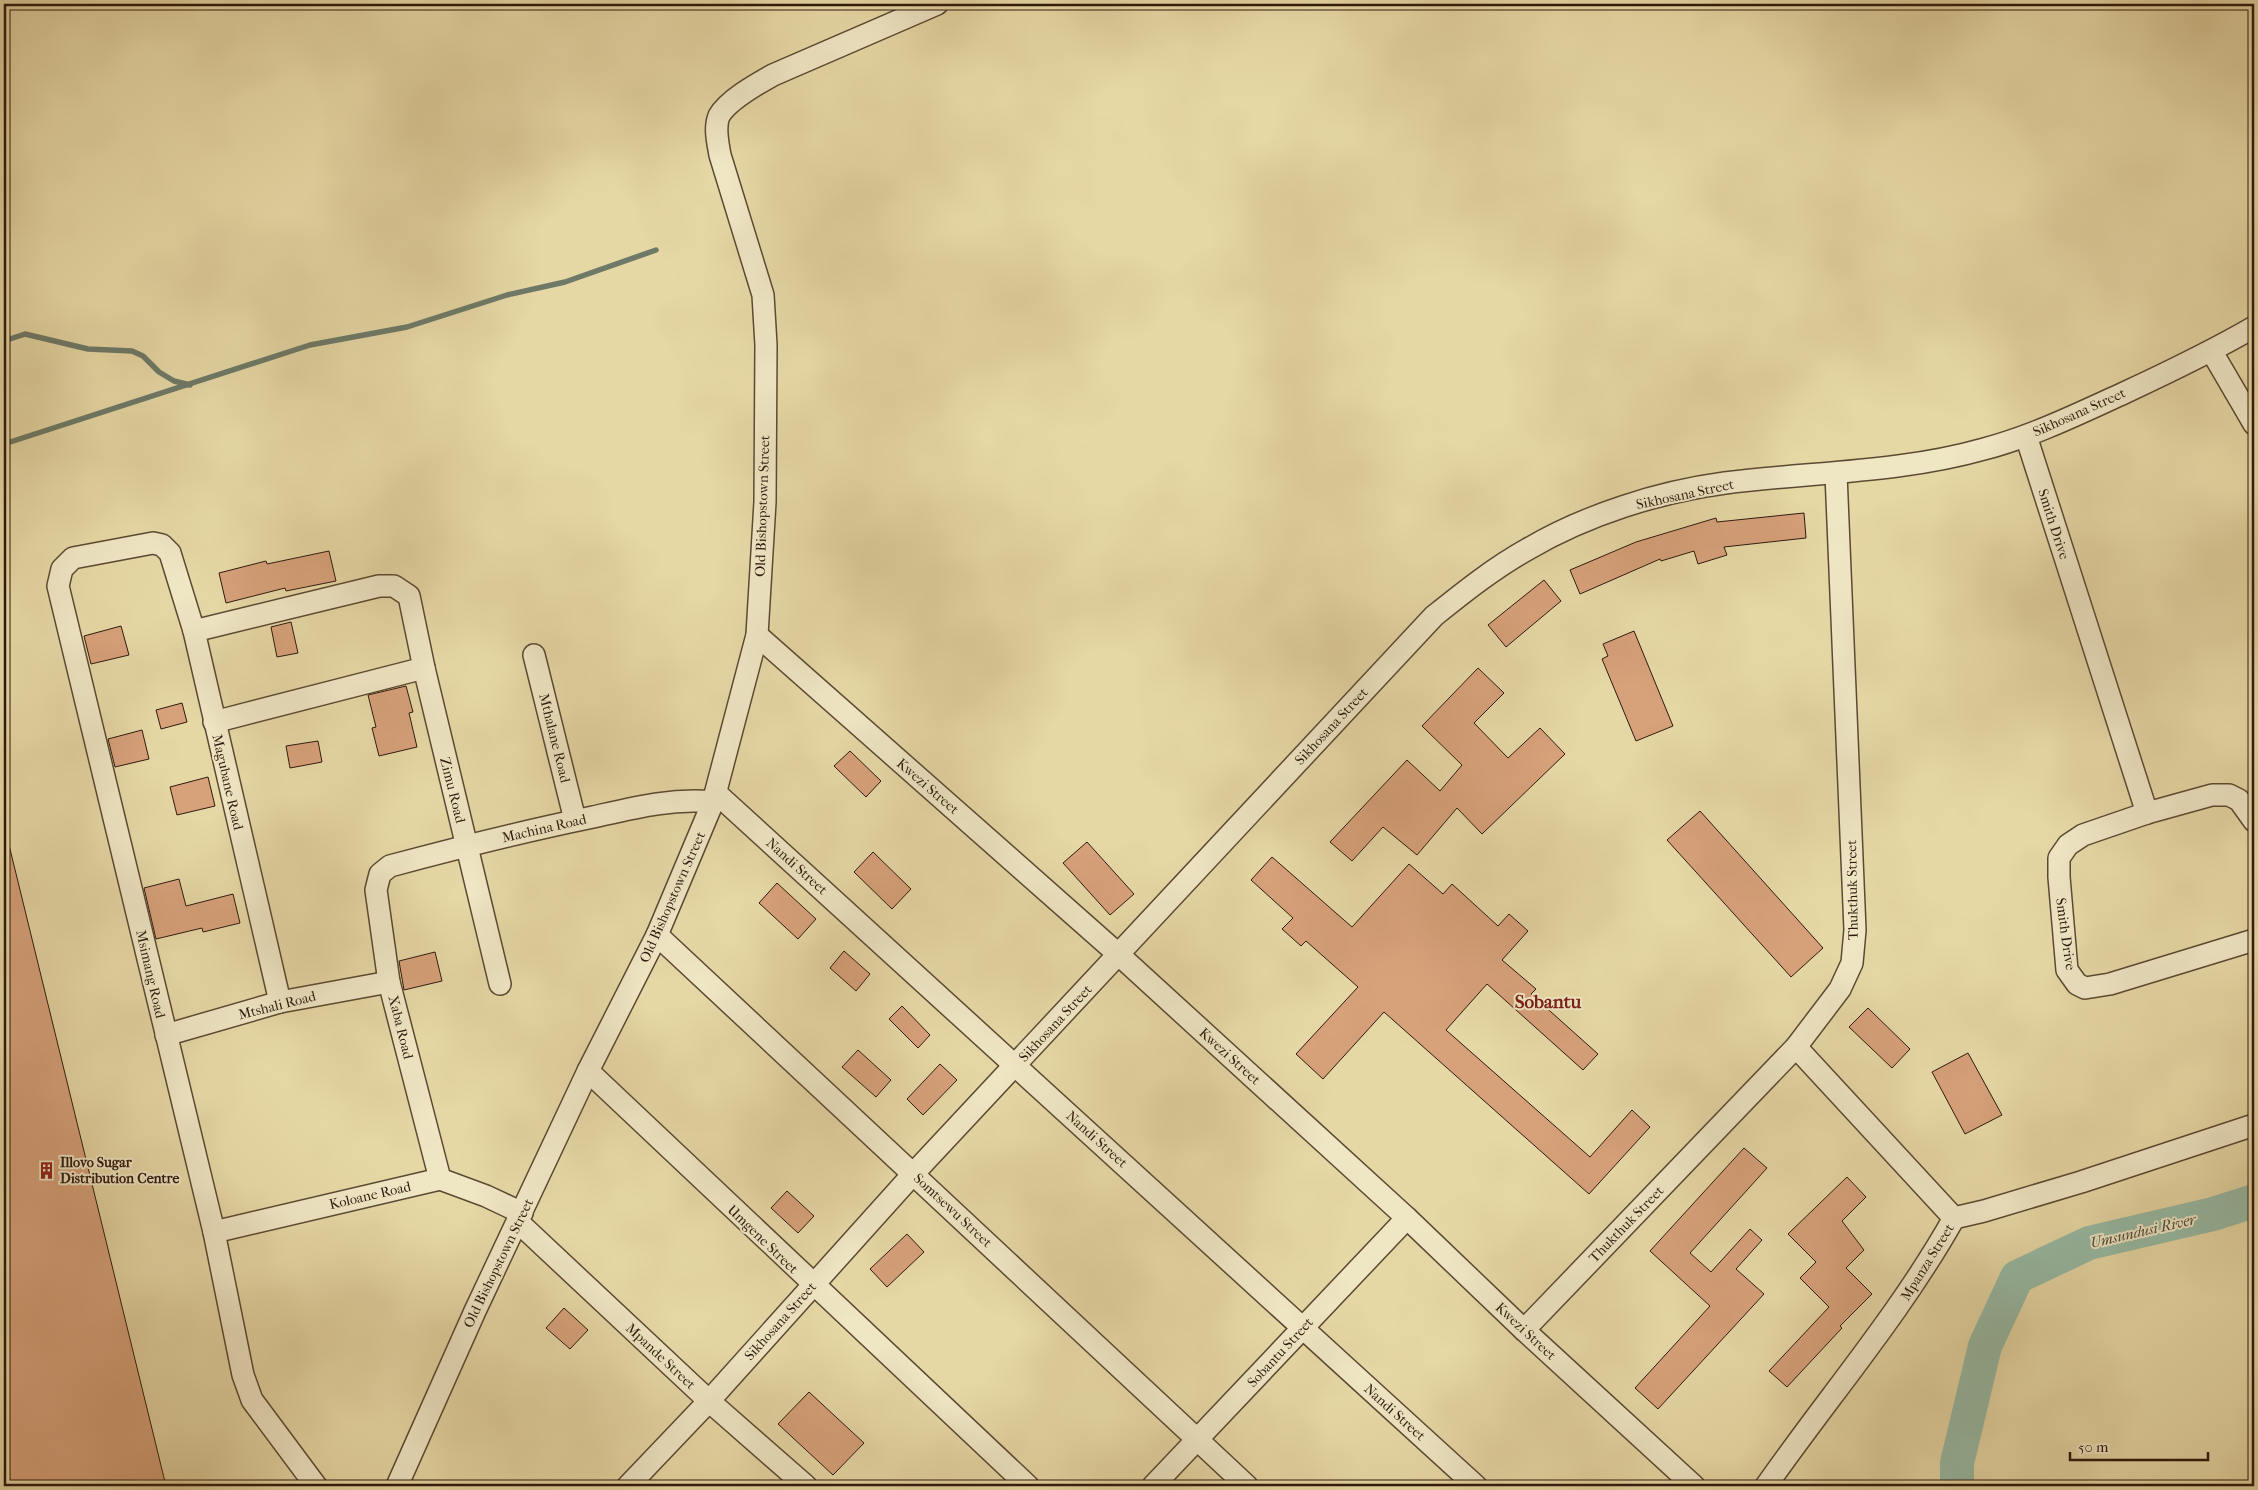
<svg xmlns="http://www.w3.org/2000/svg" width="2258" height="1490" viewBox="0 0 2258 1490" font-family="'IM FELL French Canon',serif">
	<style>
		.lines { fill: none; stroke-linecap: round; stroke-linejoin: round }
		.stream { stroke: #6d7a68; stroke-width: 5.5 }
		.river { stroke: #97baa4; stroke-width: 34 }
		.building { fill: #d7a17a; stroke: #2e190d }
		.minor-casing { stroke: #5c4933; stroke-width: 24 }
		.minor { stroke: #efe6c4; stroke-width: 21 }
		.labels { text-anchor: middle; stroke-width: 4; stroke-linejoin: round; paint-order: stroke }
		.street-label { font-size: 14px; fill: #2e190d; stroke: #efe6c4 }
		.poi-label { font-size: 14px; font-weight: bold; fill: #2e190d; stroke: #efe6c4; text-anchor: start }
		.water-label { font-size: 15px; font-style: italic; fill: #4e493a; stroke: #efe6c4 }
		.district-label { font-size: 19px; font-weight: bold; fill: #7a1f14; stroke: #efe6c4 }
	</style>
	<rect width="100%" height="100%" fill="#e6d8a5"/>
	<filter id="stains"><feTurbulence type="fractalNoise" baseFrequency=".004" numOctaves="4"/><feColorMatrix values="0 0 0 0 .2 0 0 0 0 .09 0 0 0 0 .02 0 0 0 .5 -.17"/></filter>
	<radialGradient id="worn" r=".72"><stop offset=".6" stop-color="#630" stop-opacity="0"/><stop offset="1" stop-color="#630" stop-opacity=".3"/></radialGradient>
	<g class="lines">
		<g class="stream">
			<polyline points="4,341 25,334 88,349 132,351 143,356 159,372 174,381 190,385"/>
			<polyline points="4,444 310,345 407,327 507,295 565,282 656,250"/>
		</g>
		<polyline class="river" points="1957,1486 1957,1463 1985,1346 2017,1277 2089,1243 2213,1214 2254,1201"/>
	</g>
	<g class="building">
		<polygon points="1804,513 1806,538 1724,547 1727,555 1698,564 1694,551 1661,561 1660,559 1580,594 1570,570 1636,542 1716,518 1717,522"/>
		<polygon points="329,551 336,581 286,591 285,588 226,603 219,573 266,561 267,564"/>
		<polygon points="1544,580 1561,601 1506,647 1488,625"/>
		<polygon points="291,622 298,653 277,657 271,627"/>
		<polygon points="121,626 129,655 91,664 84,636"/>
		<polygon points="1634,631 1673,726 1636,741 1602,659 1608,656 1603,644"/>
		<polygon points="1478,668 1504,693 1474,723 1508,758 1540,728 1565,754 1482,834 1457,808 1417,855 1383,827 1352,861 1330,842 1407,760 1440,791 1462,765 1422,726"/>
		<polygon points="406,686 413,712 409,713 417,747 379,756 372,728 376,727 368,695"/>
		<polygon points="182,703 187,722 161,729 156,710"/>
		<polygon points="142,730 149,759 115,767 108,739"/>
		<polygon points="318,741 322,762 290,768 286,746"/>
		<polygon points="850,751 881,781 866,797 834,766"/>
		<polygon points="208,777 215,806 177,815 170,787"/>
		<polygon points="1700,811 1823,948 1791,977 1667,840"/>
		<polygon points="1087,842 1134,894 1110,915 1063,863"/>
		<polygon points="9,845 166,1486 4,1486 4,846"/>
		<polygon points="873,852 911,889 892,909 854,872"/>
		<polygon points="1272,857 1352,927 1409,864 1443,894 1452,884 1498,926 1509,914 1528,931 1502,960 1536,989 1531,994 1598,1054 1583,1070 1487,984 1446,1030 1590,1157 1632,1110 1650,1127 1589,1194 1384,1012 1323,1079 1296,1054 1358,987 1306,941 1301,946 1282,929 1293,918 1251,880"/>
		<polygon points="179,879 186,906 233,894 240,923 203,932 202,928 156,939 144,888"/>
		<polygon points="777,883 816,919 798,939 759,903"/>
		<polygon points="844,951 870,974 856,991 830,968"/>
		<polygon points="435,952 442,981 404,990 399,961"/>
		<polygon points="902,1006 930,1035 918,1048 889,1019"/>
		<polygon points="1868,1008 1910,1049 1892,1068 1849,1027"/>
		<polygon points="858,1050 891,1080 876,1097 842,1067"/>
		<polygon points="1968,1053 2002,1115 1965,1134 1932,1072"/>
		<polygon points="940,1064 957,1080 923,1115 907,1099"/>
		<polygon points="1744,1148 1767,1168 1690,1253 1711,1272 1750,1229 1762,1240 1736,1269 1764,1294 1658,1409 1635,1388 1710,1306 1650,1251"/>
		<polygon points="1847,1177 1866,1197 1842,1221 1864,1250 1846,1268 1872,1294 1840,1326 1842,1328 1787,1387 1769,1371 1829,1307 1800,1278 1816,1262 1788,1234"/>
		<polygon points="787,1191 814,1216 798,1233 771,1208"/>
		<polygon points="907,1234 924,1252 887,1287 870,1269"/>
		<polygon points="564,1308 588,1330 570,1349 546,1328"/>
		<polygon points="809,1392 864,1443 833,1475 778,1424"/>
	</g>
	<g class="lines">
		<defs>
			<g id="minor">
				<polyline points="2212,352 2254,424"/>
				<polyline points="2026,436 2147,813"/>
				<polyline points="194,631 379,586 394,586 409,596 424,668 500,984"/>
				<polyline points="757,635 1118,954 1407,1218 1524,1330 1694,1486"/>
				<polyline points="534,655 575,820"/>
				<polyline points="214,722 424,668"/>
				<polyline points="716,793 1476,1486"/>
				<polyline points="2254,821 2239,800 2229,795 2212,795 2147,813 2083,835 2068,845 2059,858 2059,877 2067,970 2077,984 2085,988 2110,984 2254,940"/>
				<polyline points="657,935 1247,1486"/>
				<polyline points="280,1002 194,631 170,553 162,545 153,543 73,558 62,569 58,586 214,1232 243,1375 252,1400 316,1486"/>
				<polyline points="166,1035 280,1002 389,982"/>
				<polyline points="1796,1047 1954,1218"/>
				<polyline points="588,1071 1028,1486"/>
				<path d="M440,1179L389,982L376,890L380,874L390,866C457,848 525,831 593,817C633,808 671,798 713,802"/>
				<polyline points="518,1222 709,1401 806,1486"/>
				<polyline points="214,1232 440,1179 486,1196 522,1213"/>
				<polyline points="1524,1330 1796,1047 1840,989 1852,963 1855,930 1836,474"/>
				<path d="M397,1486L475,1311L588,1071L657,935L713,802L757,635L765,502L766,345L763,295L720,155C718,143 714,128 719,116C728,100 757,84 773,75L937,4"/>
				<path d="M628,1486L709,1401L914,1173L1434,616C1464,592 1494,568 1528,549C1586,515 1658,492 1725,483C1811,472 1899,473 1984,449C2033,436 2078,414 2124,393C2169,372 2211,352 2254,327"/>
				<polyline points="1153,1486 1407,1218"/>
				<path d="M1766,1486C1829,1396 1900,1314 1954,1218L1984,1211L2081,1182L2254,1125"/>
			</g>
		</defs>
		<use href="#minor" class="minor-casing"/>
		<use href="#minor" class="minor"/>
	</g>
	<defs>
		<symbol id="building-bare" viewBox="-9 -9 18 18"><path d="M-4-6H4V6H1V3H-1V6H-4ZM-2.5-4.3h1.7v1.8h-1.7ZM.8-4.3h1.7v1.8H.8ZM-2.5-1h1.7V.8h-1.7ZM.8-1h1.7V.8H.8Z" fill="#8f2418" stroke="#efe6c4" stroke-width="2.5" paint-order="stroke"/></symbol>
	</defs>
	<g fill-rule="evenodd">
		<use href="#building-bare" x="34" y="1158" width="25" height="25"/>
	</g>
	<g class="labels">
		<g class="street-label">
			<text transform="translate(2079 412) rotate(-24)" y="5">Sikhosana Street</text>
			<text transform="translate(1685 494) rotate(-12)" y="5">Sikhosana Street</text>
			<text transform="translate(762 506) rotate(-88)" y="5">Old Bishopstown Street</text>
			<text transform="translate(2054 524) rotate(72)" y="5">Smith Drive</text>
			<text transform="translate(1331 726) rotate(-47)" y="5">Sikhosana Street</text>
			<text transform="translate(555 738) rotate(76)" y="5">Mthalane Road</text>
			<text transform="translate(228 782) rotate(77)" y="5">Magubane Road</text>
			<text transform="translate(928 786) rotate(41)" y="5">Kwezi Street</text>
			<text transform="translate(453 790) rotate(76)" y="5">Zimu Road</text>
			<text transform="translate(544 828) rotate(-13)" y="5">Machina Road</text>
			<text transform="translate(797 866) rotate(42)" y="5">Nandi Street</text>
			<text transform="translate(1852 890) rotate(-91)" y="5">Thukthuk Street</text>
			<text transform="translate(672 897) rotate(-66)" y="5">Old Bishopstown Street</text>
			<text transform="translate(2066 934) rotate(82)" y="5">Smith Drive</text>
			<text transform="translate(151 974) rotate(77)" y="5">Msimang Road</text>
			<text transform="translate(277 1005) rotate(-14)" y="5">Mtshali Road</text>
			<text transform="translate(1055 1023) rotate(-47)" y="5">Sikhosana Street</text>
			<text transform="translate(401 1027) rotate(76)" y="5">Xaba Road</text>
			<text transform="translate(1230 1056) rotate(42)" y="5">Kwezi Street</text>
			<text transform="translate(1097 1139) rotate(42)" y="5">Nandi Street</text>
			<text transform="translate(370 1195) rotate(-13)" y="5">Koloane Road</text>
			<text transform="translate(953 1210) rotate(43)" y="5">Somtsewu Street</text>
			<text transform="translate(1626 1224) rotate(-46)" y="5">Thukthuk Street</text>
			<text transform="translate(763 1239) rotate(44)" y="5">Umgene Street</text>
			<text transform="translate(1927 1262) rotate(-58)" y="5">Mpanza Street</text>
			<text transform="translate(498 1263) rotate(-64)" y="5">Old Bishopstown Street</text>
			<text transform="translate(780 1321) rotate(-48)" y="5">Sikhosana Street</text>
			<text transform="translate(1526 1331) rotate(43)" y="5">Kwezi Street</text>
			<text transform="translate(1280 1352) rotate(-47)" y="5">Sobantu Street</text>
			<text transform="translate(661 1356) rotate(43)" y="5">Mpande Street</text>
			<text transform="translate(1395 1412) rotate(42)" y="5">Nandi Street</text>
		</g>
		<g class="poi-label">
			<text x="60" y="1167">Illovo Sugar<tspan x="60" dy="16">Distribution Centre</tspan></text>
		</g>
		<g class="water-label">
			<text transform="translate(2143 1231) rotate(-13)" y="5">Umsundusi River</text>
		</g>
		<g class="district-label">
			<text x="1548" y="1008">Sobantu</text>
		</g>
	</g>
	<rect width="2258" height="1490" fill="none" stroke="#e6d8a5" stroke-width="20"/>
	<rect x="5" y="5" width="2248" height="1480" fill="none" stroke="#2e190d" stroke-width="2.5"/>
	<rect x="10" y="10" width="2238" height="1470" fill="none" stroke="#2e190d"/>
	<path d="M2070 1452v8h138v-8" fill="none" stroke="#2e190d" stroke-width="2.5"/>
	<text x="2078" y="1452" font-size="15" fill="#2e190d" stroke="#efe6c4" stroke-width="4" paint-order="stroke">50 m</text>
	<rect width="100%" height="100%" filter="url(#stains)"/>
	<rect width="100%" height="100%" fill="url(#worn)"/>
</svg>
